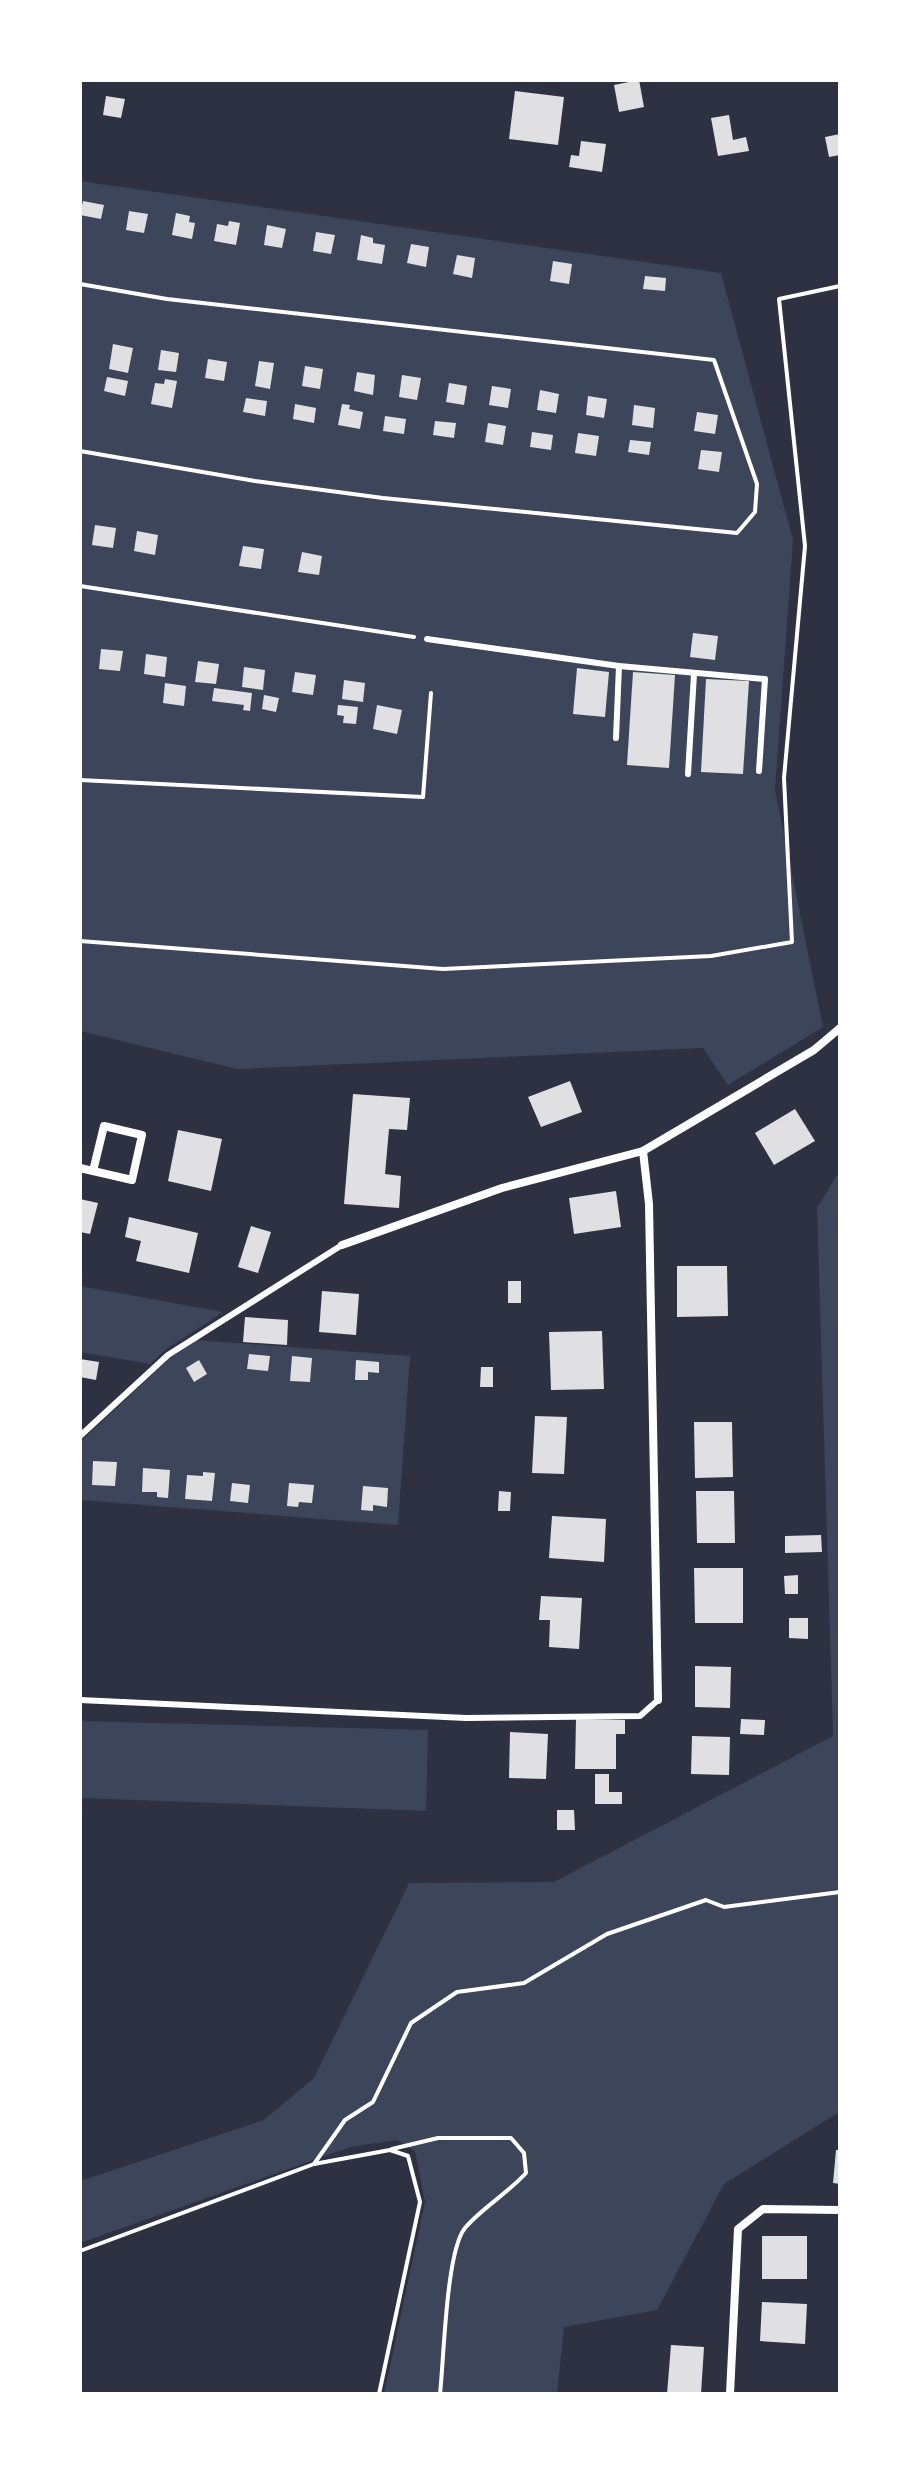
<svg xmlns="http://www.w3.org/2000/svg" width="920" height="2474" viewBox="0 0 920 2474" font-family="Helvetica,sans-serif">
	<style>
		.green { fill: #3c4559 }
		.building { fill: #e0e0e3 }
		.lines { fill: none; stroke-linecap: round; stroke-linejoin: round }
		.path { stroke: #fff; stroke-width: 4 }
		.service { stroke: #fff; stroke-width: 6 }
		.minor { stroke: #fff; stroke-width: 8 }
	</style>
	<rect width="100%" height="100%" fill="#2d3142"/>
	<g class="green">
		<polygon points="80,181 721,273 793,540 775,790 823,1027 728,1085 703,1048 237,1069 80,1031"/>
		<polygon points="840,1170 840,2114 836,2114 724,2184 657,2310 564,2327 557,2394 384,2394 425,2202 415,2151 397,2140 350,2147 80,2243 80,2181 264,2120 314,2078 409,1883 554,1882 833,1736 817,1208"/>
		<polygon points="80,1286 223,1312 165,1350 150,1364 80,1352"/>
		<polygon points="196,1340 410,1356 398,1525 80,1500 80,1442 170,1358"/>
		<polygon points="80,1721 428,1730 426,1811 80,1798"/>
	</g>
	<g class="building">
		<polygon points="639,80 644,107 619,112 614,85"/>
		<polygon points="515,91 564,97 558,145 509,139"/>
		<polygon points="106,96 125,99 121,118 103,115"/>
		<polygon points="729,115 733,140 746,137 749,151 718,156 711,118"/>
		<polygon points="840,134 840,155 829,157 825,137"/>
		<polygon points="581,141 606,144 602,172 569,167 571,155 579,156"/>
		<polygon points="83,201 104,205 101,219 80,215"/>
		<polygon points="129,211 148,214 144,233 126,230"/>
		<polygon points="176,213 190,216 189,222 195,223 192,239 172,235"/>
		<polygon points="229,221 240,223 236,245 214,241 217,224 228,226"/>
		<polygon points="267,225 286,229 282,248 264,245"/>
		<polygon points="316,232 335,235 331,254 313,251"/>
		<polygon points="361,235 373,238 373,243 385,245 382,264 357,260"/>
		<polygon points="411,244 429,247 426,267 407,263"/>
		<polygon points="457,255 475,258 472,278 453,274"/>
		<polygon points="553,261 572,264 569,284 550,281"/>
		<polygon points="645,276 666,278 665,291 643,289"/>
		<polygon points="113,344 133,348 128,373 109,369"/>
		<polygon points="161,350 179,353 176,372 158,370"/>
		<polygon points="208,359 227,362 224,381 205,378"/>
		<polygon points="259,361 274,363 270,389 255,386"/>
		<polygon points="305,366 323,369 320,389 302,386"/>
		<polygon points="357,372 375,375 373,395 354,391"/>
		<polygon points="402,375 421,378 417,400 399,397"/>
		<polygon points="107,377 128,381 125,396 104,391"/>
		<polygon points="165,379 177,381 172,408 151,404 155,383 164,384"/>
		<polygon points="449,383 467,386 464,405 446,402"/>
		<polygon points="492,386 511,389 508,408 489,405"/>
		<polygon points="540,390 559,394 556,413 537,410"/>
		<polygon points="588,396 607,399 604,418 586,415"/>
		<polygon points="246,398 267,401 265,416 243,412"/>
		<polygon points="295,404 316,408 314,423 293,419"/>
		<polygon points="342,404 350,405 349,409 363,412 360,429 338,425"/>
		<polygon points="634,405 655,408 653,428 632,425"/>
		<polygon points="697,412 718,415 715,434 694,431"/>
		<polygon points="385,416 406,419 404,434 383,431"/>
		<polygon points="435,421 456,423 454,438 433,435"/>
		<polygon points="488,423 506,426 503,445 485,442"/>
		<polygon points="532,432 553,435 551,450 530,447"/>
		<polygon points="578,433 599,436 596,456 575,453"/>
		<polygon points="630,440 651,442 649,455 628,452"/>
		<polygon points="701,450 722,452 719,472 698,469"/>
		<polygon points="95,525 116,528 113,548 92,545"/>
		<polygon points="137,531 158,535 155,555 134,551"/>
		<polygon points="243,546 264,549 261,569 239,566"/>
		<polygon points="302,552 322,556 319,575 298,572"/>
		<polygon points="693,633 718,636 715,660 690,657"/>
		<polygon points="101,649 123,651 120,671 99,669"/>
		<polygon points="146,654 167,657 165,677 144,674"/>
		<polygon points="198,661 219,664 216,684 195,682"/>
		<polygon points="244,667 265,670 263,690 242,687"/>
		<polygon points="577,668 609,672 605,717 573,714"/>
		<polygon points="295,672 316,675 313,695 292,692"/>
		<polygon points="633,672 675,675 669,768 627,765"/>
		<polygon points="706,679 749,681 743,774 701,772"/>
		<polygon points="344,680 365,683 363,702 342,699"/>
		<polygon points="165,683 186,686 184,706 163,703"/>
		<polygon points="214,688 252,693 250,711 243,710 244,705 212,701"/>
		<polygon points="264,695 279,698 276,712 262,709"/>
		<polygon points="338,705 358,707 356,724 343,723 344,716 337,715"/>
		<polygon points="377,705 402,710 397,734 373,729"/>
		<polygon points="570,1081 582,1112 541,1127 528,1097"/>
		<polygon points="353,1094 410,1098 407,1130 389,1129 385,1174 401,1176 399,1208 344,1204"/>
		<polygon points="795,1109 815,1141 774,1165 755,1133"/>
		<polygon points="178,1130 222,1139 211,1191 168,1181"/>
		<polygon points="616,1191 621,1227 574,1234 569,1198"/>
		<polygon points="80,1199 98,1203 90,1234 80,1232"/>
		<polygon points="129,1217 198,1233 189,1273 136,1261 141,1241 125,1237"/>
		<polygon points="251,1226 271,1232 258,1273 238,1267"/>
		<polygon points="677,1266 727,1266 728,1316 677,1317"/>
		<rect x="508" y="1281" width="13" height="22"/>
		<polygon points="322,1291 359,1294 356,1335 319,1332"/>
		<polygon points="245,1317 288,1320 287,1345 243,1342"/>
		<polygon points="602,1331 604,1389 551,1390 549,1332"/>
		<polygon points="249,1354 270,1356 268,1371 247,1369"/>
		<polygon points="292,1356 312,1358 310,1382 290,1381"/>
		<polygon points="80,1359 99,1362 96,1380 80,1377"/>
		<polygon points="199,1360 207,1374 194,1382 186,1368"/>
		<polygon points="356,1360 379,1362 379,1373 368,1372 368,1380 355,1380"/>
		<polygon points="481,1367 493,1367 493,1387 480,1387"/>
		<polygon points="535,1416 567,1417 564,1474 532,1473"/>
		<polygon points="694,1422 732,1422 733,1477 695,1478"/>
		<polygon points="93,1461 117,1462 115,1486 92,1485"/>
		<polygon points="143,1468 170,1470 168,1498 157,1497 157,1492 142,1492"/>
		<polygon points="203,1472 215,1473 212,1501 185,1499 187,1475 203,1476"/>
		<polygon points="232,1483 250,1485 248,1503 230,1501"/>
		<polygon points="289,1483 314,1485 312,1503 299,1502 298,1507 287,1506"/>
		<polygon points="363,1486 388,1488 387,1507 373,1505 373,1511 361,1510"/>
		<polygon points="499,1491 511,1492 510,1511 498,1511"/>
		<polygon points="696,1491 734,1491 735,1543 697,1543"/>
		<polygon points="552,1516 606,1519 604,1562 549,1558"/>
		<polygon points="821,1535 822,1552 785,1553 785,1536"/>
		<polygon points="694,1568 743,1568 743,1623 695,1623"/>
		<polygon points="798,1575 798,1594 785,1594 784,1576"/>
		<polygon points="541,1596 582,1598 579,1649 549,1647 550,1620 539,1620"/>
		<polygon points="789,1618 808,1618 808,1639 789,1638"/>
		<polygon points="695,1666 731,1667 730,1708 695,1707"/>
		<polygon points="576,1719 625,1720 625,1734 616,1734 616,1769 575,1769"/>
		<polygon points="741,1719 765,1720 764,1735 740,1734"/>
		<polygon points="510,1732 548,1734 546,1779 509,1778"/>
		<polygon points="692,1736 730,1737 729,1775 691,1774"/>
		<polygon points="595,1774 609,1774 609,1792 622,1792 622,1804 595,1804"/>
		<polygon points="557,1810 574,1810 575,1830 557,1830"/>
		<polygon points="836,2150 840,2150 840,2184 833,2183"/>
		<rect x="762" y="2236" width="45" height="43"/>
		<polygon points="762,2302 807,2304 805,2344 760,2341"/>
		<polygon points="671,2345 704,2347 701,2394 667,2394"/>
	</g>
	<g class="lines">
		<g class="path">
			<polyline points="80,284 167,299 714,360 757,484 755,512 737,533 383,498 255,481 80,451"/>
			<polyline points="80,586 414,637"/>
			<polyline points="80,780 423,797 431,693"/>
			<polyline points="80,941 443,969 711,956 792,942 784,778 805,546 779,299 840,286"/>
			<path d="M392,2149L438,2138H511L524,2153L526,2173C508,2193 481,2209 465,2228C446,2251 444,2359 440,2394"/>
			<polyline points="314,2164 345,2120 373,2102 411,2023 457,1992 524,1983 607,1934 706,1900 724,1907 840,1892"/>
			<polyline points="80,2251 314,2164 390,2150 408,2156 420,2202 379,2394"/>
		</g>
		<g class="service">
			<polyline points="427,639 619,666 765,679 759,771"/>
			<polyline points="616,738 619,666"/>
			<polyline points="688,774 694,674"/>
			<polyline points="80,1436 168,1355 342,1245"/>
			<polyline points="80,1700 466,1718 640,1716 658,1700"/>
		</g>
		<g class="minor">
			<polyline points="80,1168 132,1180 142,1135 104,1126 93,1171"/>
			<polyline points="342,1245 502,1188 643,1151"/>
			<polyline points="658,1700 649,1204 643,1151 814,1050 840,1028"/>
			<polyline points="730,2394 738,2229 763,2209 840,2210"/>
		</g>
	</g>
	<rect width="920" height="2474" fill="none" stroke="#ffffff" stroke-width="164"/>
</svg>
